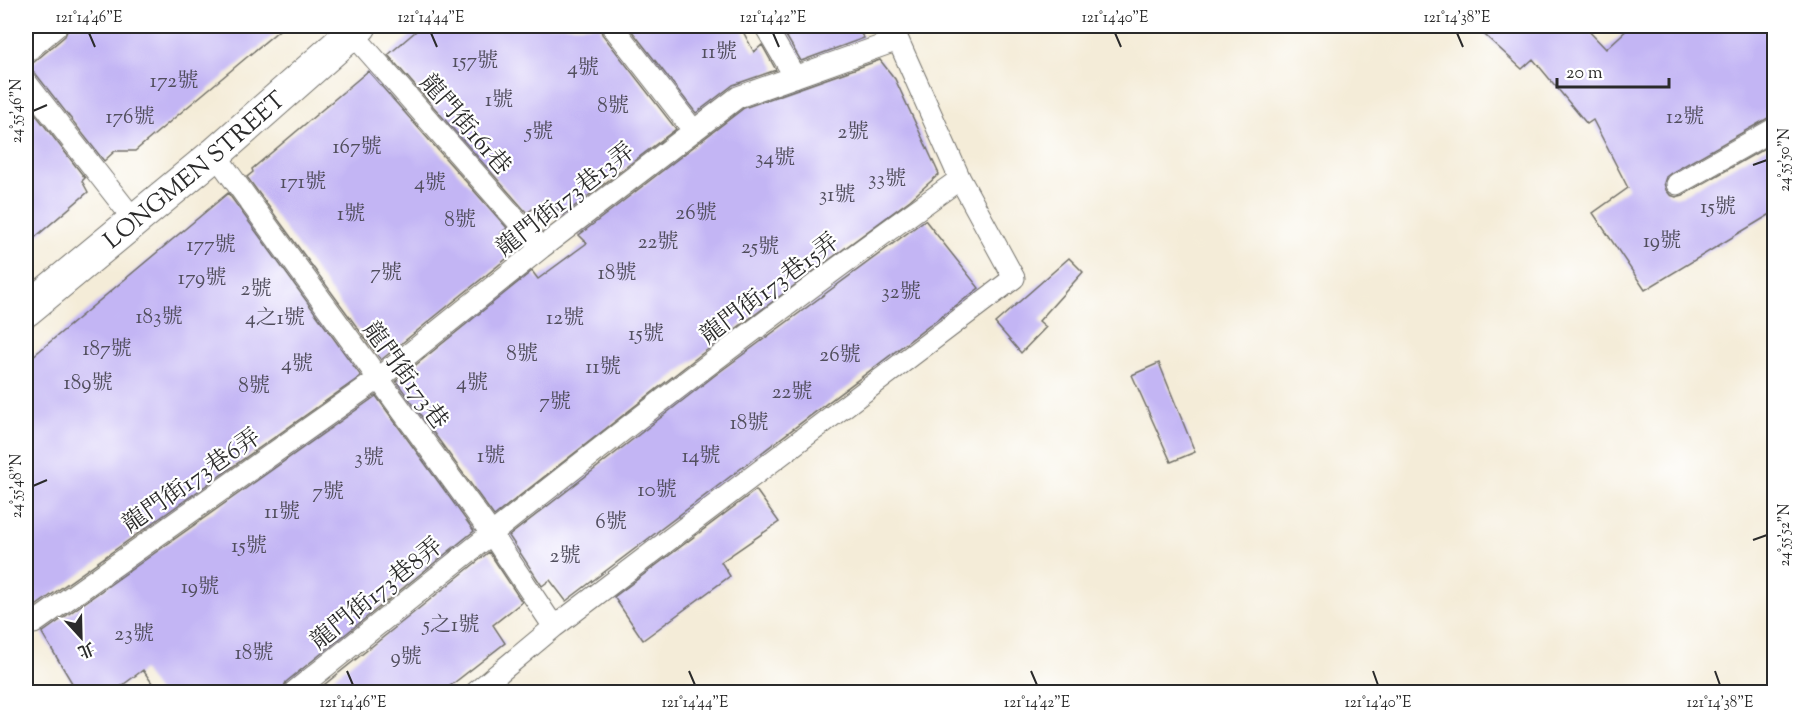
<svg xmlns="http://www.w3.org/2000/svg" width="1800" height="718" font-family="'Sorts Mill Goudy','Noto Serif TC',serif">
<rect width="100%" height="100%" fill="#fff"/>
<filter id="ink" filterUnits="userSpaceOnUse"><feTurbulence type="fractalNoise" baseFrequency=".0167" numOctaves="2"/><feDisplacementMap in="SourceGraphic" scale="12" xChannelSelector="R" yChannelSelector="G"/><feConvolveMatrix kernelMatrix="1 2 1 2 8 2 1 2 1" color-interpolation-filters="sRGB"/></filter>
<filter id="wash" filterUnits="userSpaceOnUse"><feTurbulence type="fractalNoise" baseFrequency=".008" numOctaves="4" result="noise"/><feDisplacementMap in="SourceGraphic" scale="24" xChannelSelector="R" yChannelSelector="G"/><feGaussianBlur stdDeviation="1.35" result="paint"/><feColorMatrix in="noise" values="0 0 0 0 0 0 0 0 0 0 0 0 0 0 0 0 0 1.4 0 .05"/><feComposite in="paint" operator="in"/></filter>
<g filter="url(#wash)">
<rect width="100%" height="100%" fill="#f4ecd8"/>
<g id="blocks">
<path fill="#c3b5f4" d="M69,26H284L135,151H115L104,161L36,74L26,69V64L34,62L65,36Z
M422,26H600L602,34L676,129L563,215L547,198L527,213L388,55Z
M628,26H740L754,52L762,45L776,70L733,85L696,113Z
M786,26H855L864,38L801,61L782,29Z
M1475,26H1584L1606,49L1631,26H1774V116L1768,118L1671,173L1666,177L1664,183L1666,190L1670,195L1676,197L1683,195L1774,143V212L1645,290L1593,213L1628,188L1593,120L1587,124L1533,59L1522,69Z
M880,60L895,79L939,174L910,200L699,356L494,516L396,381L532,271L538,279L587,243L579,235L744,108Z
M368,71L507,228L501,233L516,251L381,360L247,177L253,172L252,169Z
M26,102L85,178L82,181L88,192L26,245Z
M228,193L361,376L27,612L26,609V362Z
M925,220L979,288L566,601L550,580L542,586L509,536L714,376Z
M1069,258L1083,272L1039,321L1046,327L1021,353L995,323Z
M1159,363L1195,452L1171,462L1132,375Z
M376,396L474,531L286,682L281,693H159L143,670L112,693H78L42,633Z
M756,490L779,522L721,562L730,576L643,640L614,597Z
M489,552L522,602L493,625L505,643L441,693H314Z"/>
</g>
</g>
<g filter="url(#ink)">
<use href="#blocks" fill-opacity="0" stroke="#716f68" stroke-width="1.5"/>
<g fill="none" stroke-linecap="round" stroke-linejoin="round">
<defs>
<path id="lane" d="M612,26L694,131
M765,26L795,77
M352,33L541,248
M26,52L57,26
M26,82L135,221
M215,154L491,533L554,627
M1677,184L1774,129
M34,623L378,379L541,248L738,97L898,40L960,179C732,341 512,516 294,692
M476,692L554,627L1014,278L960,179"/>
<g id="street">
<path id="s1" d="M26,310L215,154L360,26"/>
</g>
</defs>
<use href="#lane" stroke="#716f68" stroke-width="23"/>
<use href="#street" stroke="#716f68" stroke-width="35"/>
<use href="#lane" stroke="#fff" stroke-width="21"/>
<use href="#street" stroke="#fff" stroke-width="33"/>
</g>
</g>
<path fill="none" stroke="#2b2b2b" stroke-width="2" d="M89,33L95,47M431,33L437,47M773,33L779,47M1115,33L1121,47M1457,33L1463,47M33,111L47,105M1753,165L1767,160M33,486L47,480M1753,540L1767,535M347,671L353,685M689,671L695,685M1031,671L1037,685M1373,671L1378,685M1715,671L1720,685"/>
<g text-anchor="middle" stroke-width="4.5" stroke-linejoin="round" paint-order="stroke">
<g font-size="21" fill="#514e5d">
<text x="719" y="58">11號</text>
<text x="475" y="67">157號</text>
<text x="583" y="74">4號</text>
<text x="174" y="87">172號</text>
<text x="499" y="106">1號</text>
<text x="613" y="112">8號</text>
<text x="130" y="123">176號</text>
<text x="1685" y="123">12號</text>
<text x="539" y="138">5號</text>
<text x="853" y="138">2號</text>
<text x="357" y="153">167號</text>
<text x="775" y="164">34號</text>
<text x="887" y="185">33號</text>
<text x="303" y="188">171號</text>
<text x="430" y="189">4號</text>
<text x="837" y="201">31號</text>
<text x="1718" y="213">15號</text>
<text x="696" y="219">26號</text>
<text x="351" y="220">1號</text>
<text x="460" y="226">8號</text>
<text x="1662" y="247">19號</text>
<text x="658" y="248">22號</text>
<text x="211" y="251">177號</text>
<text x="760" y="253">25號</text>
<text x="386" y="279">7號</text>
<text x="617" y="279">18號</text>
<text x="202" y="284">179號</text>
<text x="256" y="295">2號</text>
<text x="901" y="298">32號</text>
<text x="159" y="323">183號</text>
<text x="275" y="324">4之1號</text>
<text x="565" y="324">12號</text>
<text x="646" y="340">15號</text>
<text x="107" y="355">187號</text>
<text x="522" y="360">8號</text>
<text x="840" y="361">26號</text>
<text x="297" y="370">4號</text>
<text x="603" y="373">11號</text>
<text x="88" y="389">189號</text>
<text x="472" y="389">4號</text>
<text x="254" y="392">8號</text>
<text x="792" y="398">22號</text>
<text x="555" y="408">7號</text>
<text x="749" y="429">18號</text>
<text x="491" y="462">1號</text>
<text x="701" y="462">14號</text>
<text x="369" y="464">3號</text>
<text x="657" y="496">10號</text>
<text x="328" y="498">7號</text>
<text x="282" y="518">11號</text>
<text x="611" y="528">6號</text>
<text x="249" y="552">15號</text>
<text x="565" y="562">2號</text>
<text x="200" y="593">19號</text>
<text x="451" y="631">5之1號</text>
<text x="134" y="640">23號</text>
<text x="254" y="659">18號</text>
<text x="406" y="663">9號</text>
</g>
<g font-size="24" fill="#2b2b2b" stroke="#fff">
<text transform="translate(466 124) rotate(49)" y="8">龍門街161巷</text>
<text dy="8" stroke="none"><textPath href="#s1" startOffset="219">LONGMEN STREET</textPath></text>
<text transform="translate(565 199) rotate(-38)" y="8">龍門街173巷13弄</text>
<text transform="translate(769 288) rotate(-37)" y="8">龍門街173巷15弄</text>
<text transform="translate(406 375) rotate(54)" y="8">龍門街173巷</text>
<text transform="translate(191 480) rotate(-35)" y="8">龍門街173巷6弄</text>
<text transform="translate(376 593) rotate(-39)" y="8">龍門街173巷8弄</text>
</g>
</g>
<rect width="1800" height="718" fill="none" stroke="#fff" stroke-width="66"/>
<g transform="translate(81 637) rotate(158)" stroke="#ffffff" stroke-width="4.5" paint-order="stroke">
<path d="M0-4.5L10 22L0 15L-10 22Z" fill="#2b2b2b"/>
<text y="-9" font-size="16" font-weight="bold" text-anchor="middle" fill="#2b2b2b">北</text>
</g>
<path d="M1557 78v9h112v-9" fill="none" stroke="#2b2b2b" stroke-width="3"/>
<text x="1566" y="78" font-size="18" fill="#2b2b2b" stroke="#ffffff" stroke-width="4.5" paint-order="stroke">20 m</text>
<rect x="33" y="33" width="1734" height="652" fill="none" stroke="#2b2b2b" stroke-width="2"/>
<g font-size="15" text-anchor="middle" fill="#2b2b2b">
<text x="89" y="22">121°14'46"E</text>
<text x="431" y="22">121°14'44"E</text>
<text x="773" y="22">121°14'42"E</text>
<text x="1115" y="22">121°14'40"E</text>
<text x="1457" y="22">121°14'38"E</text>
<text transform="translate(16 111) rotate(-90)" y="5">24°55'46"N</text>
<text transform="translate(1784 160) rotate(-90)" y="5">24°55'50"N</text>
<text transform="translate(16 486) rotate(-90)" y="5">24°55'48"N</text>
<text transform="translate(1784 535) rotate(-90)" y="5">24°55'52"N</text>
<text x="353" y="707">121°14'46"E</text>
<text x="695" y="707">121°14'44"E</text>
<text x="1037" y="707">121°14'42"E</text>
<text x="1378" y="707">121°14'40"E</text>
<text x="1720" y="707">121°14'38"E</text>
</g>
</svg>
